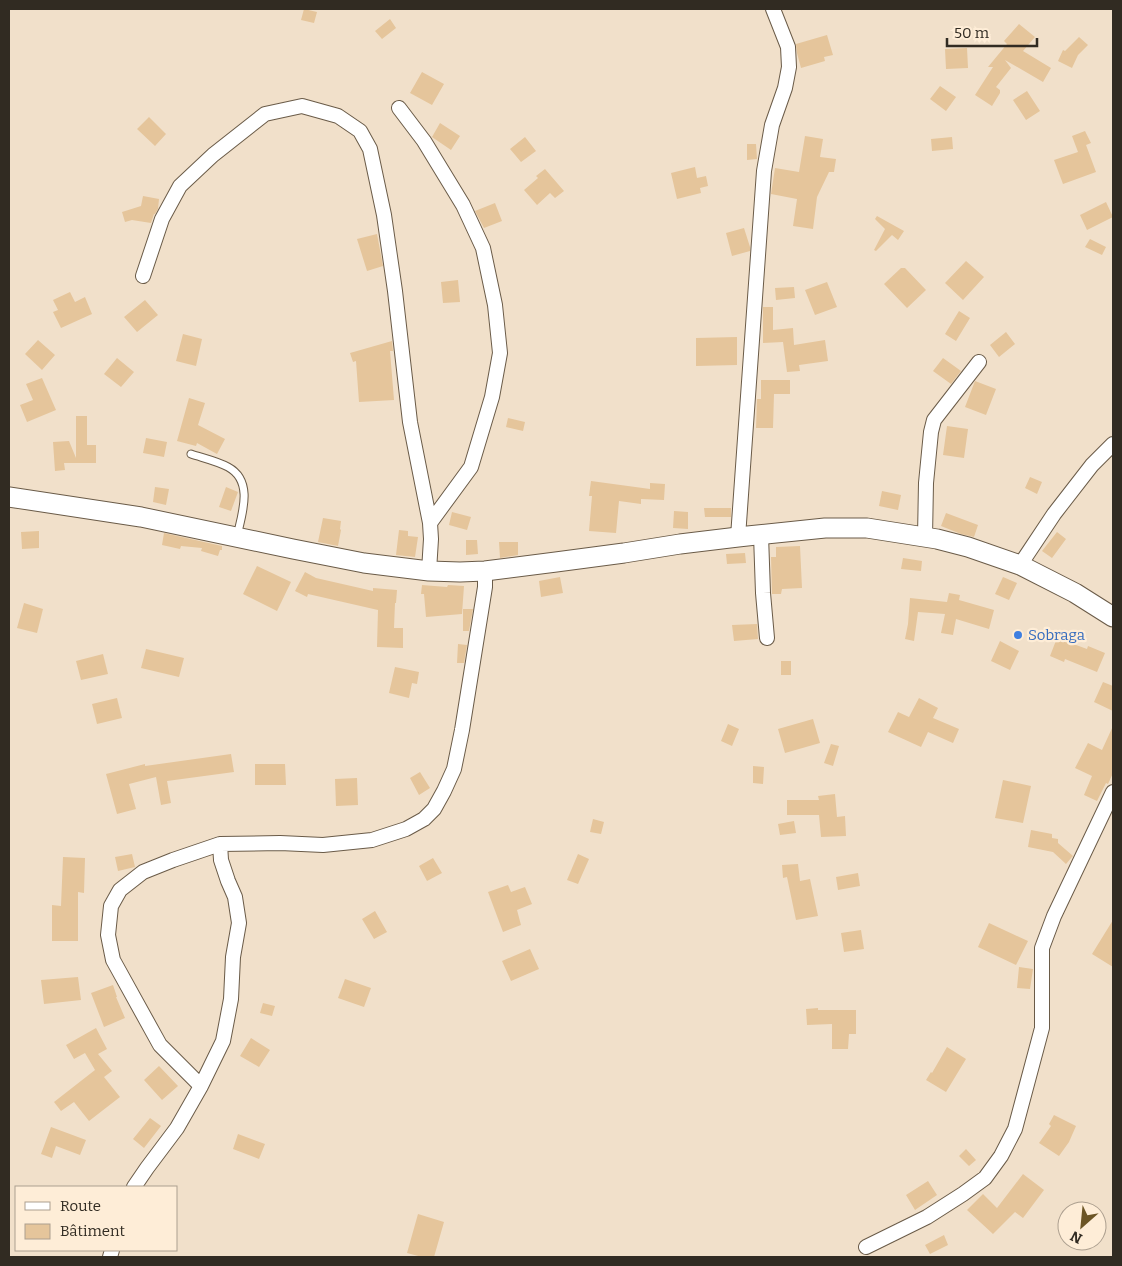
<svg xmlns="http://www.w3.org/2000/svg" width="1122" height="1266" font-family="Bitter,serif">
<rect width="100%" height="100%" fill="#f1e0ca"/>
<path fill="#e5c59b" d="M304,9L317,12L314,23L301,20Z
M390,19L396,28L382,39L375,31Z
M1019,24L1035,37L1023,51L1051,68L1043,82L1005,60L1011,68L996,87L1000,90V93L992,106L975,95L993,67H988L1007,44L1004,41Z
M827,35L833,55L824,57L825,61L801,68L797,53L796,44Z
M1079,37L1088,45L1078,55L1072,68L1058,61L1063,50L1065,51Z
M967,48L968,68L946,69L945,49Z
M422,72L444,84L432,105L410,93Z
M940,86L956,97L946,111L930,99Z
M1027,91L1040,111L1026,120L1013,100Z
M149,117L166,134L155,146L137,129Z
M440,123L460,136L451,150L432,137Z
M1085,131L1091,143L1086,145L1096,172L1063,184L1054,160L1078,152L1072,136Z
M805,136L823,139L820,157L836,159L834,172H829L817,197L813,229L793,226L797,199L771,194L775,168L799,172Z
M525,137L536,151L521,162L510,149Z
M952,137L953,149L932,151L931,139Z
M747,144H756L757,159L747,160Z
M695,167L697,178L706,176L708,186L700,188L701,193L677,199L671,173Z
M545,169L564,191L555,198L550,193L537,205L524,190L538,178L536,176Z
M143,196L159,199L158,209L155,214H154L151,223L132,220L125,222L122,212L141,206Z
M1106,202L1113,217L1087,230L1080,215Z
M495,203L502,221L484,228L475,211Z
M877,216L904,231L898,240L892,235L876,251L874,250L885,229L875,219Z
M744,228L750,247V251L732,256L726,233Z
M377,234L383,266L367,271L357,239Z
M1090,239L1106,247L1102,255L1085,247Z
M966,261L984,277L963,300L945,283Z
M901,268H905L926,290L907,308L884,284Z
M458,280L460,302L443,303L441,282Z
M827,282L837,307L815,315L805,290Z
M794,287L795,298L776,300L775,288Z
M70,292L75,302L85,297L92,314L61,328L53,312L58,310L53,300Z
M145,300L158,315L137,332L124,317Z
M763,307H773V330L793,328L794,345L825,340L828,361L799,365L800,371L787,372L783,342L763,343Z
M959,311L970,318L956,341L945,334Z
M1006,332L1015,344L999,357L990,345Z
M183,334L202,339L196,366L176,361Z
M737,337V365L696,366V338Z
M38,340L55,355L42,370L25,354Z
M392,341L393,351H390L394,400L359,402L356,361L353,362L350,353Z
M117,358L134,372L121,387L104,374Z
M943,358L961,371L951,384L933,371Z
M42,378L56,410L27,422L20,405L33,400L26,384Z
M761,380H790V394H774L773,428H756L757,399H761Z
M975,381L996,389L986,415L965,407Z
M189,398L205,403L198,425L225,439L217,454L197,443L196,446L177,441Z
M76,416H87V445H96V463H64L65,470L55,471L53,442L69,441L76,458Z
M508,418L525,422L523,431L506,427Z
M947,426L968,429L964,458L943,455Z
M146,438L167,442L164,457L143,453Z
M1030,477L1042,482L1037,494L1025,488Z
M591,481L650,489V483L665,484L664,500L641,499V504L619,501L616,533L589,531L592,496H589Z
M155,487L169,489L166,505L153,502Z
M226,487L238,492L231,511L219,507Z
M882,491L901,495L898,510L879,506Z
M704,508H731V517H705Z
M674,511L688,512V529L673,528Z
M452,512L471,517L467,530L449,525Z
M946,513L978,525L974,537L961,534L941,526Z
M323,518L341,521L340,529L341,530L338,546L318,542Z
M399,530L408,531V536L418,537L415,557L396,555Z
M39,531V548L22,549L21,532Z
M1057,532L1066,539L1052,558L1042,551Z
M164,533L222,546V550H220L218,556L201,551L202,548L181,546L180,549L162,545Z
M466,540H477L478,554L466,555Z
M499,542H518V555L500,558Z
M800,546L802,588L782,589L781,594H772L771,557H776V547Z
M745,553L746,563L727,564L726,554Z
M903,558L922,561L921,571L901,569Z
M257,566L291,582L277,611L243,594Z
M305,572L316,578L373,591V588L397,590L396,603H395L394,628H403V648L377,647L378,610L308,594L307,597L295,591Z
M560,577L563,593L541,597L539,581Z
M1003,577L1017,583L1009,600L995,594Z
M422,585L447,587L448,585L464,586L462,614L426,617L424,594H421Z
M949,593L960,595L959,600L994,610L989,629L956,619L953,635L941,633L945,614L918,612L914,641L905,639L908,624L910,598L947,602Z
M24,603L43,609L37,633L17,628Z
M463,609H473L469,631H463Z
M757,624L758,639L734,641L732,625Z
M1057,638L1087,649L1088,646L1105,653L1097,672L1065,659L1064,662L1050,656Z
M1000,641L1019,651L1010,670L991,661Z
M458,644L467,645L464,663H457Z
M146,649L184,658L179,677L141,668Z
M103,654L108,674L81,680L76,661Z
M781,661H791V675H781Z
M395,667L419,672L417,684L412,683L409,698L389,693Z
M1103,682L1113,686V711L1094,702Z
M117,698L122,718L97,724L92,704Z
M919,698L938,708L933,718L959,729L953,743L928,732L921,747L888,732L898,712L909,717Z
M813,719L820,743L785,753L778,729Z
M728,724L739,729L732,746L721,741Z
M1113,726V773L1108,784L1106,783L1097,801L1084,795L1092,776L1075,768L1088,743L1102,750Z
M831,744L839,746L833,766L824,763Z
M231,754L234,772L167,781L171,803L161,805L156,777L129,784L136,809L117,814L106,774L145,764V766Z
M255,764H285L286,785H255Z
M753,766L764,767L763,784L753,783Z
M420,772L430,788L419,795L410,778Z
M357,778L358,805L336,806L335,779Z
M1003,780L1031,786L1023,823L995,818Z
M835,794L837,817L845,816L846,836L821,837L819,815H787V800H819L818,796Z
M593,819L604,822L601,834L590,832Z
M794,821L796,833L780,835L778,824Z
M1031,830L1052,834V838L1058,839V843L1073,856L1072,857L1066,864L1053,852L1028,847Z
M132,854L135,867L118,871L115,857Z
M578,854L589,859L578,884L567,880Z
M63,857L85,858L84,893L78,892V941H52V905L61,906Z
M433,858L442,873L427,881L419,866Z
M798,864L800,881L810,879L818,916L796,920L787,877L783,878L782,865Z
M858,873L860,886L838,890L836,877Z
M508,885L511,892L525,887L532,904L517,910L521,925L503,932L488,892Z
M375,911L387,932L374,939L362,919Z
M1113,920V967L1092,954Z
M989,923L1028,941L1016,965L978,947Z
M861,930L864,949L844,952L841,933Z
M530,949L539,969L511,981L502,961Z
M1019,967L1033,969L1030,989L1017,988Z
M78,977L81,1000L44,1004L41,980Z
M345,979L371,988L364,1007L338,998Z
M113,985L117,997H116L125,1018L104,1027L91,993Z
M263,1003L275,1006L272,1016L260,1013Z
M818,1008V1010H856V1034H849L848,1049H832V1024L807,1025L806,1009Z
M96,1028L107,1049L98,1054L112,1071L104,1077L120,1097L89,1121L74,1102L61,1111L54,1102L95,1070L85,1053L74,1059L66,1045Z
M251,1038L270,1050L259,1067L240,1056Z
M947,1047L966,1059L946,1092L926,1080L931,1072L932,1073Z
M159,1066L178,1086L162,1100L144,1080Z
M1054,1115L1076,1126L1069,1142L1059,1156L1039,1143L1051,1126L1049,1124Z
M150,1118L161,1126L144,1148L133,1139Z
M51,1127L86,1140L80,1155L56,1146L52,1158L41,1154Z
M238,1134L265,1144L259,1159L233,1149Z
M966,1149L976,1160L969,1166L959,1156Z
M1023,1174L1044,1190L1023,1218L1015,1212L993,1234L967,1210L983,1194L997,1208Z
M928,1181L937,1195L915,1210L906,1195Z
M418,1214L444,1222L434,1257H422L407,1253Z
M944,1235L948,1245L930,1254L925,1245Z"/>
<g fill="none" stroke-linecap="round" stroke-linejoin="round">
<defs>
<path id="lane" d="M191,454C203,458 217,461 228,467C254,481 242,514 237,536"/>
<path id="street" d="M399,108L424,141L463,205L483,248L495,305L500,353L492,397L471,467L430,523
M143,276L162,219L180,186L213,155L265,114L302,106L338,116L360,131L370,149L384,215L395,291L410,422L430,523L431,539L429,571
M761,535L763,593L767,638
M738,537L764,171L772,125L785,88L789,67L788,47L773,9
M925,537L926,483L931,432L934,420L979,362
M1020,565L1054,514L1092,465L1113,444
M201,1086L223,1041L231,999L233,957L239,923L235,897L228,881L221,860L220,844
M134,1187L147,1168L177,1128L201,1086L160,1045L113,960L108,935L111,906L120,890L143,872L173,860L220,844L280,843L323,845L372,840L406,829L424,819L434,809L444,791L454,769L462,730L485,587V571
M866,1247L927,1217L963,1194L985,1178L1001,1156L1015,1129L1042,1028V948L1054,916L1113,792
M110,1257L112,1250"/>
<path id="secondary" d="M9,497L141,517L293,549L364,563L429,571L460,572L485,571L556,562L624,553L680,544L738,537L825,528H867L937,539L968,547L1020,565L1075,593L1113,617"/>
</defs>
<use href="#lane" stroke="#6a5b48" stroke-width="9"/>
<use href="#street" stroke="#6a5b48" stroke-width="16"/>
<use href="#secondary" stroke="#6a5b48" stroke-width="21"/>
<use href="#lane" stroke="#fff" stroke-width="7"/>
<use href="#street" stroke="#fff" stroke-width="14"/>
<use href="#secondary" stroke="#fff" stroke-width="19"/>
</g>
<circle fill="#3f7fe0" stroke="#feedd7" stroke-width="2" cx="1018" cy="635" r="5"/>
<g text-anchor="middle" stroke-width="4.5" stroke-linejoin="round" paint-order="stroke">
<g font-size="15" fill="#366cbe" stroke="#feedd7" text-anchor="start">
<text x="1028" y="640">Sobraga</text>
</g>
</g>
<rect width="1122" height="1266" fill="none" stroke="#312b22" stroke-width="20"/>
<rect x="15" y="1186" width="162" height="65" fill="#feedd7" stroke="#ac9f8f"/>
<rect x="25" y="1202" width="25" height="8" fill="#ffffff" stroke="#ac9f8f"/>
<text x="60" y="1211" font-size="15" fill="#312b22">Route</text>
<rect x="25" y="1224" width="25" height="15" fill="#e5c59b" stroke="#ac9f8f"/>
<text x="60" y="1236" font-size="15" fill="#312b22">Bâtiment</text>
<g transform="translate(1082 1226) rotate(207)"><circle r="24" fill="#feedd7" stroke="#ac9f8f"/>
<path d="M0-4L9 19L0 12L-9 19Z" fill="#6c5525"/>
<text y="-8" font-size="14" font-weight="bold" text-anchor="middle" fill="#312b22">N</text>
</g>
<path d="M947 38v8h90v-8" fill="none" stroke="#312b22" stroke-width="2.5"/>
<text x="954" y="38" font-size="15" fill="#312b22" stroke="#feedd7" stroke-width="4" paint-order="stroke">50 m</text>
</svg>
